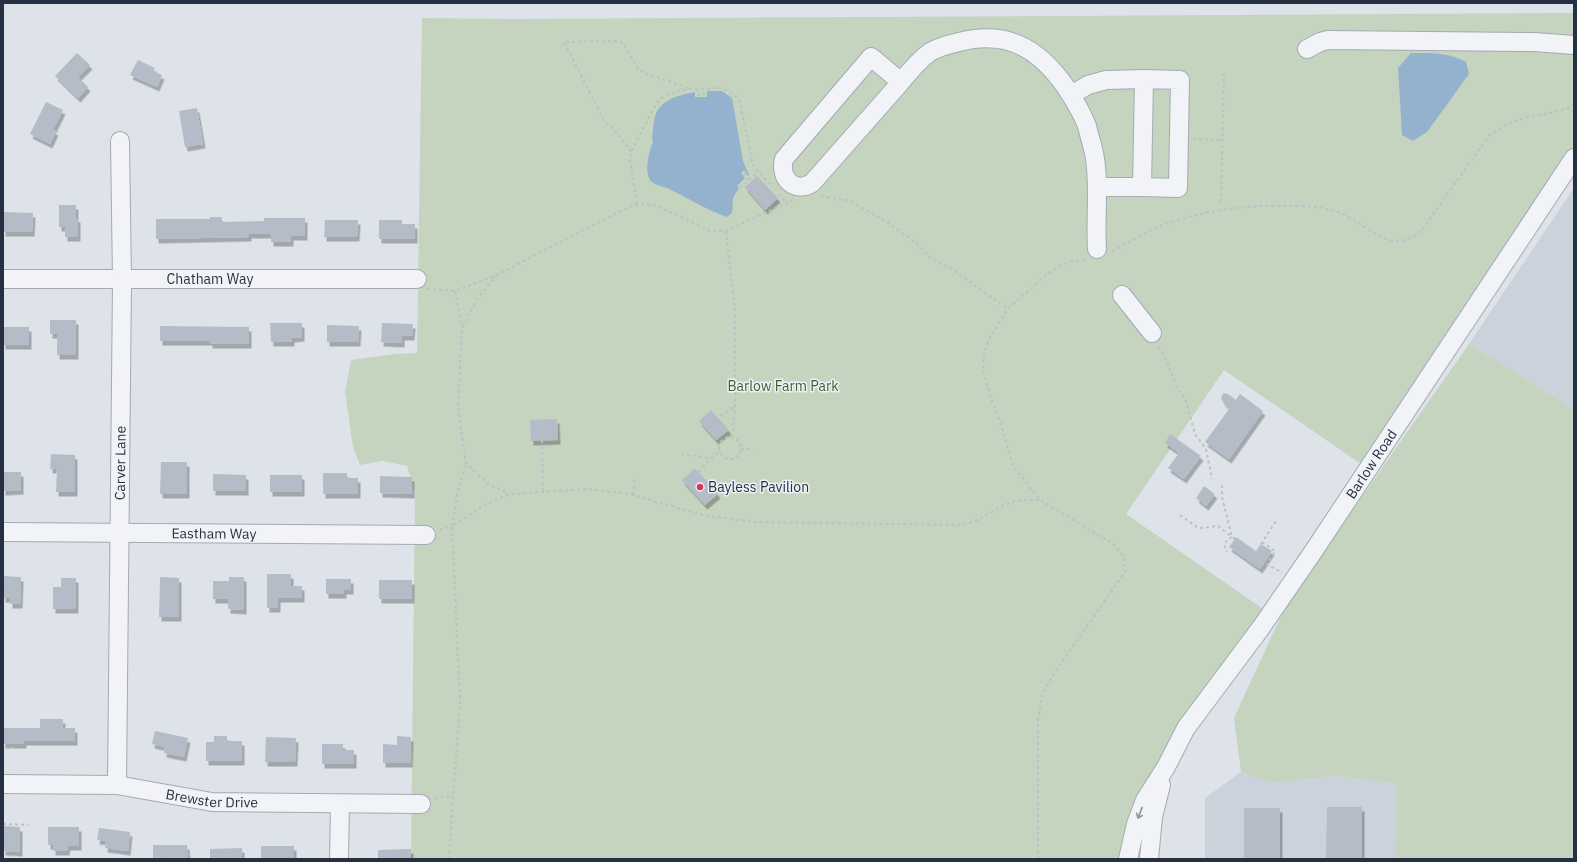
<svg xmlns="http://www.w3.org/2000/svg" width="1577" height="862" font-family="'IBM Plex Sans',sans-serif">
<defs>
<filter id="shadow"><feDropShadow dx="2.5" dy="4.5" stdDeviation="0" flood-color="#0004"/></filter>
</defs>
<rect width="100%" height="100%" fill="#dee3e9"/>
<path fill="#cbd2db" d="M1574,188V409L1469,344Z
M1241,772L1274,783L1337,776L1396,784L1395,859H1205V798Z"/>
<path fill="#c4d4be" d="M1574,13V150L1364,466L1224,370L1126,514L1266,611L1181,728L1125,859H411L415,492L407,466L383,461L360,465L353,447L345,392L351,360L395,354L417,353L422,18L512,19Z
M1469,344L1574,409V859H1395L1396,784L1337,776L1273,783L1241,772L1234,718L1286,605Z"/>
<path fill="#94b2cd" d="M1411,53C1432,53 1447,52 1466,62L1469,74L1427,132L1413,141L1402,135L1398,68Z
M707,91H722L732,98L743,161L749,175L748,176L744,170L741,173L745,178L737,186L739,188L733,198L732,213L727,217C707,210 688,198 669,189C663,186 653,185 650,180C644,170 649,152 653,142L652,139C653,132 653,122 656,114C662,99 680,95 695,92V97H707Z"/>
<path fill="#b4bcc7" filter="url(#shadow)" d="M77,53L90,65L78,77L88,87L78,98L55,76Z
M138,60L155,68L153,71L162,75L157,87L130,75Z
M46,102L63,110L53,130L56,131L50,144L30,134Z
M197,108L203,144L185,147L179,111Z
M757,176L778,198L765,210L745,187Z
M59,205H76V218H78V237H65V227H59Z
M3,212L33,213L32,232H3Z
M210,217H222V222L264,221V218H305V236H291V242H271V234H249V237L156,239V219H210Z
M325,220H358L357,237H324Z
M379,220H402V224H415V239H379Z
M50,320H76V355H57V334H50Z
M270,323H302V337L292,338V342H271Z
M382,323L413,324L412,336H402V343L381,342Z
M327,325L359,326L358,342H327Z
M160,326L249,327V344H210V341H160Z
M3,327H29V345H3Z
M1224,393L1228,394L1236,400L1240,394L1263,411L1229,459L1205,442L1229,409L1221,399L1222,395Z
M711,410L729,430L716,440L699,421Z
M557,419L558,440L531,441L530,420Z
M1170,434L1201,456L1184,479L1168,468L1179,453L1165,443Z
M51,454L75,455V492H56L57,469H50Z
M161,462H187V494H160Z
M695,468L718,494L705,505L682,480Z
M3,472H21V490L3,491Z
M323,473H347V478H358V494H323Z
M213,474L246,475V491H213Z
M270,475H302V492H270Z
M380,476L412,477V494L380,493Z
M1204,486L1215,494L1206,506L1196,498Z
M1236,537L1256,551L1261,544L1272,551L1260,569L1229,547Z
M267,574H291V586H302V598H278V608H267Z
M3,576L21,577L20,604H10V598H3Z
M160,577L179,578V617H159Z
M229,577H244V610L228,609V599H213V581H229Z
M61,578H76V609H53V587H61Z
M326,579H351V590H344V594H326Z
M379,580H412V599H379Z
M40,719H63V728H75V741H24V744H3V728H40Z
M155,731L188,738L184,757L164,753L165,747L152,744Z
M214,736H227V741H242V761H206V742H214Z
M397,736L411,737L410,763H383V744L397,745Z
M266,737L296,738L295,762H265Z
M322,744H343V750H354V764H322Z
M1327,807H1362V859H1326Z
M1244,808H1280V859H1244Z
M3,826L20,827V852L3,851Z
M48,827H79V846H68L67,851H53V845H48Z
M99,828L130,832L128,851L105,848L106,841L97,840Z
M153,845H187L188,857L153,859Z
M261,846H294V859H261Z
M242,848V859H210V849Z
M411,849V859H378V850Z"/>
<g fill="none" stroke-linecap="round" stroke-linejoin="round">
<defs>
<g id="minor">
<path d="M1307,49L1320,42L1328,40L1534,42L1574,45"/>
<path d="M1144,79L1180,80L1178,188L1142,187Z"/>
<path d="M901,82L871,57L784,159C779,178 794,194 812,183L901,82C909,72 919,60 930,52C939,47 950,44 959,42C1007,30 1038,48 1065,86C1073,98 1082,113 1087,126C1089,135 1092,144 1094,153C1100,183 1095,218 1097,249"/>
<path d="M1071,95L1088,85L1106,80L1144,79"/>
<path d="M1097,187H1142"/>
<path id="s1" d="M3,279H417"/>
<path d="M1122,295L1152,333"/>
<path id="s2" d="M3,532L426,535"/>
<path id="s3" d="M3,784L117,785L212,802L421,804"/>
<path id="s4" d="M117,785L122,281L120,141"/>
<path d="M339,859L340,804"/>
<path id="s5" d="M1128,859L1136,824L1145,800L1166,767L1186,728L1260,629L1313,552L1574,158"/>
<path d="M1149,859L1153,817L1161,785"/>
</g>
</defs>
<use href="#minor" stroke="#a3aab4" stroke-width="20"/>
<path stroke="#bcc1c8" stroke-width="2" stroke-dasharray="3 3" stroke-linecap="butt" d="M697,88L698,95L704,94L703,88
M1193,139L1223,140
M631,152L614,129L604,121L564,42L616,41L623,43L639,70L646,74L672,82L687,88
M744,173L749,180
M740,188L759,171
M779,194L786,203
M821,196L850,201L890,224L916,243L931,258L952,269L1008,309
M1221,202L1224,70
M637,204L630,161L631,152L656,104L661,98L669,94L688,89L723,88L739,99L753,165L773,188
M726,231L735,308V406L732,438
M1112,251C1130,243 1147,230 1166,224C1207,210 1244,205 1286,206C1298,206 1311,206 1323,208C1329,210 1335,211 1341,213C1355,219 1383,242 1397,241C1409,241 1416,235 1424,227L1488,137C1496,131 1503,126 1512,122C1532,114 1555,115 1574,105
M497,275L477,299L462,329L458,407L466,463L487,483L509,494
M427,289L455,291L497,275L622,210L637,204L653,205L678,215L710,231H726L793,200
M455,291L462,328
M1158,347L1167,361L1176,386L1185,398L1195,434L1206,449L1212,479
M720,416L735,406
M719 448a11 11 0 1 1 22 0a11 11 0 1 1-22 0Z
M542,440L543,492
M741,449H754
M681,454L711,458L720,452
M699,472L711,458
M1222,485V497L1232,537L1235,539
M633,495L635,477
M1180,515L1197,527L1202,528L1218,526L1232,537L1227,540L1224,545L1227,552
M440,530L452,526L458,490L466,463
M1262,542L1275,551L1267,564L1282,573
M1261,544L1276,521
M3,744V748H14
M435,799L439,797L453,796
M3,824L28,825
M451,859L449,855L460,703L452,526L486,504L509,494L587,489L629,494L703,515L754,522L962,525C980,521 987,514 1002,506C1014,500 1027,500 1040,500
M1038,859V720L1043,692L1059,666L1125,572L1124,557L1113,544L1040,500L1013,466L1002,427L991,399L983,370L984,353L990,337L1008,309L1046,275L1058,267L1070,262L1087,259"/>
<use href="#minor" stroke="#f1f3f7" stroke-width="18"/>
</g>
<defs><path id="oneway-shaft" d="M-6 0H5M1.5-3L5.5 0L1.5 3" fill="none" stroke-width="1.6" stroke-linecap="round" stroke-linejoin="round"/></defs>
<use stroke="#8b929c" href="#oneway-shaft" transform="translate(1140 813) rotate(111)"/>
<circle fill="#dc3454" stroke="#edf2f6" stroke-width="1.5" cx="700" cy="487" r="4"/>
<g text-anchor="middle" stroke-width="3" stroke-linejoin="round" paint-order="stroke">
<g font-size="14" fill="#253142" stroke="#edf2f6">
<text dy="5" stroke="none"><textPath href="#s1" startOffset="207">Chatham Way</textPath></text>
<text dy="5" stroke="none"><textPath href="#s4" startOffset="322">Carver Lane</textPath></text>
<text dy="5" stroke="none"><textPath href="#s5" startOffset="467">Barlow Road</textPath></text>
<text dy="5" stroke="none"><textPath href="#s2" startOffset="211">Eastham Way</textPath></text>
<text dy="5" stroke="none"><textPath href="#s3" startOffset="210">Brewster Drive</textPath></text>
</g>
<g font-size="14" fill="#3b5f31" stroke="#edf2f6">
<text x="783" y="391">Barlow Farm Park</text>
</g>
<g font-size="14" fill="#253142" stroke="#edf2f6" text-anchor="start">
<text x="708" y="492">Bayless Pavilion</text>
</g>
</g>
<rect width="1577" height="862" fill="none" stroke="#253142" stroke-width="8"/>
</svg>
